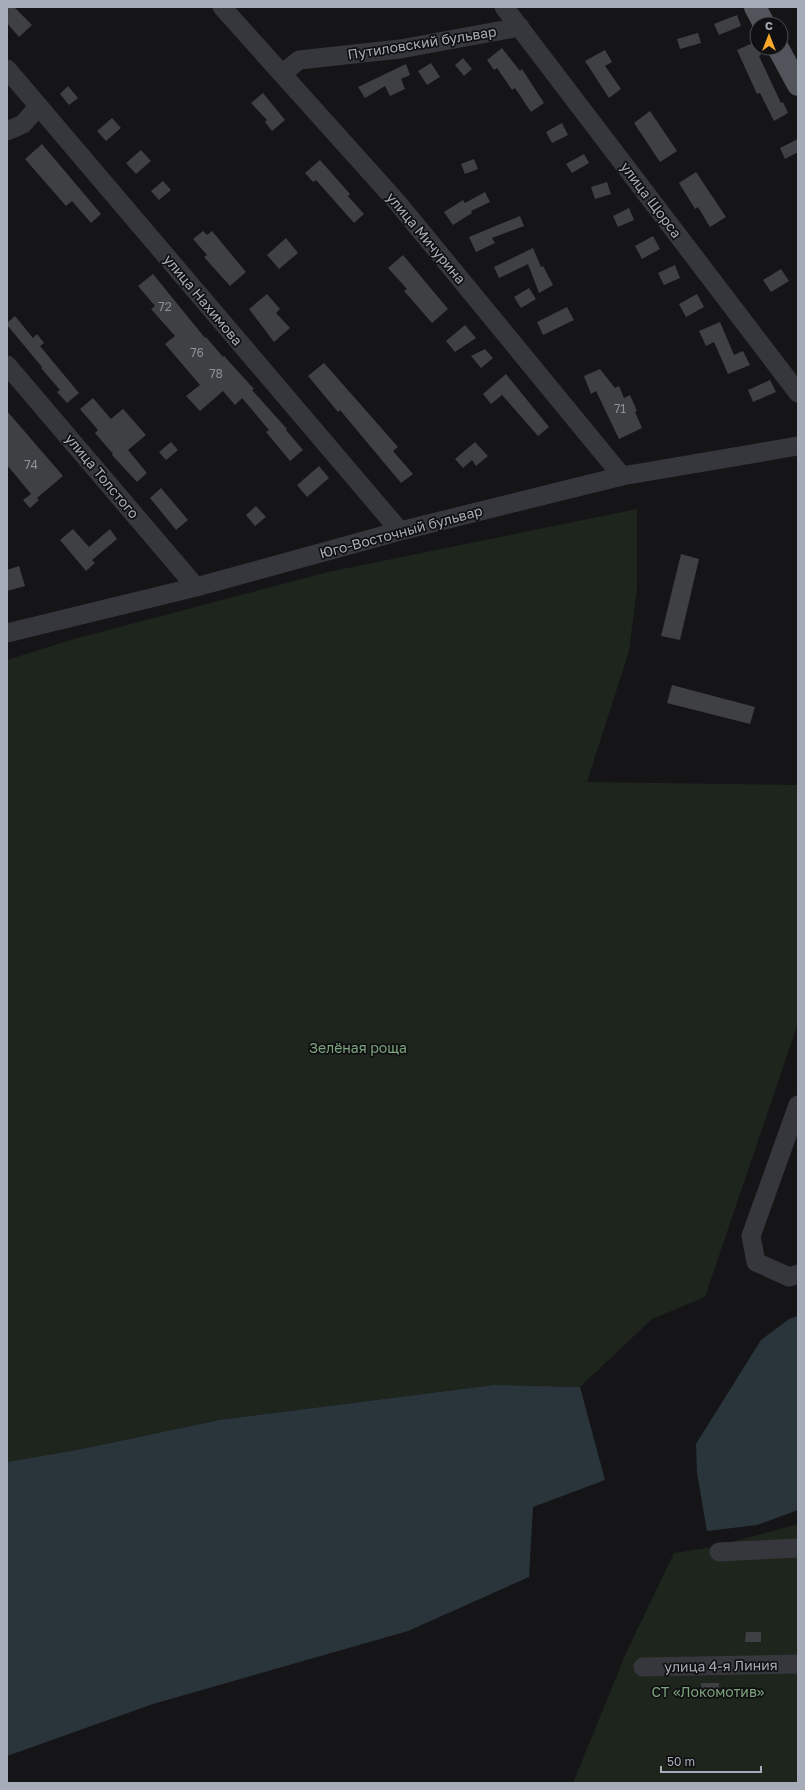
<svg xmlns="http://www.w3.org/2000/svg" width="805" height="1790" font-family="'Golos Text',sans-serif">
<rect width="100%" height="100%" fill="#151517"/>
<path fill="#1d251d" d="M637,509V588L629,651L587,782L798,785V1023L705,1297L652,1319L580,1387L494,1385L219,1420L82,1449L7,1462V660L74,639L328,572Z
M798,1524V1783H573L626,1653L674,1553L713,1547Z"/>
<path fill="#2a353b" d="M798,1316V1510L757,1525L707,1531L697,1473L696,1444L761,1340L789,1319Z
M494,1385L580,1387L605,1480L533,1507L529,1577L408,1631L153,1704L7,1756V1462L82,1449L219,1420Z"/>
<path fill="#3f4044" d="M7,7H14L32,25L19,37L7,23Z
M737,15L741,26L719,35L714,24Z
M698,33L701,43L680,49L677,39Z
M755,42L761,55L759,56L781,103L783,102L788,113L774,121L760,93L757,94L737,50Z
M502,48L520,71L522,69L544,103L531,112L515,88L512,90L497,68L494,70L487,60Z
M605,50L612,62L605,66L621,89L609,98L585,61Z
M463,58L472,69L464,76L455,65Z
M431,63L440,77L427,85L418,71Z
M406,64L410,75L401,79L405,89L390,96L385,86L365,98L358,87Z
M68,86L78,98L69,105L60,94Z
M263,93L285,120L272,131L265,122L267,120L251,103Z
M650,111L677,151L660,162L634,123Z
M112,118L121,128L106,141L97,131Z
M562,123L568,135L552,143L546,132Z
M798,139V152L785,159L780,148Z
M42,144L101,214L91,223L72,201L66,206L25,159Z
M141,150L151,161L136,174L126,163Z
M584,154L589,163L572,173L566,164Z
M474,159L478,169L465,174L461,164Z
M320,160L350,194L348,196L364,214L354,223L316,180L313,182L305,173Z
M696,172L726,217L710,227L698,207L695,209L679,183Z
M163,181L171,190L159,200L151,191Z
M607,182L611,194L595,199L591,187Z
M485,192L490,202L471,211L472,213L453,225L444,212L463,200L465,203Z
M629,208L634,220L618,227L613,216Z
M520,216L524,226L492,238L495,243L476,252L469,237Z
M203,231L207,235L212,231L246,272L230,286L204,257L207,255L193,239Z
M653,236L660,249L642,259L635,246Z
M286,238L298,253L279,269L267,255Z
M533,248L541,267L543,266L553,285L539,293L528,264L499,278L494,267Z
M403,255L448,309L432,323L404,291L407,289L388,268Z
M675,265L680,278L664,285L658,273Z
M781,269L789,281L771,292L763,280Z
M153,274L205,338L206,337L223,357L224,356L254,389L252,390L287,429L286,430L303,450L290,461L266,432L269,430L242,398L235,405L223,391L200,411L186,396L200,385L165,344L175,336L151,309L155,306L138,286Z
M529,288L536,299L521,308L514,297Z
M267,294L280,309L276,313L290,328L274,342L249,309Z
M697,294L704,307L686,317L679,304Z
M567,307L574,320L543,335L537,322Z
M15,316L33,338L37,334L44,343L40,346L79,393L67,403L57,392L60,390L41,368L42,367L7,325V323Z
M720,322L734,355L743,351L750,365L728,374L714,342L706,346L699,331Z
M465,325L476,338L455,352L446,341Z
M485,349L493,358L481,368L471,356Z
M324,363L398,447L393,451L413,474L401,483L340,410L338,412L308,376Z
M600,369L615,388L619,386L624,398L630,395L637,411L635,412L642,428L619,439L596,391L591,394L584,376Z
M506,374L549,427L538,436L502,395L491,404L483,394Z
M770,380L776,392L753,402L748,390Z
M93,398L111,419L123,409L146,435L128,450L147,473L137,482L112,455L113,454L95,433L98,430L80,409Z
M7,411L63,476L37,498L39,500L30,508L23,500L31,494L7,465Z
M171,442L178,450L166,460L159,452Z
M475,442L488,456L476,466L472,460L463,468L455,459Z
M319,466L329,478L307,497L297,485Z
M161,488L188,520L176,530L150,498Z
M256,506L266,517L255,526L246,515Z
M73,529L89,547L110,529L117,539L92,560L95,563L86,571L60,540Z
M681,554L699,559L680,640L661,636Z
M19,566L25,586L7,591V570Z
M672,685L755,707L750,724L667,703Z
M746,1632H761V1642H745Z
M701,1683H719V1694H701Z"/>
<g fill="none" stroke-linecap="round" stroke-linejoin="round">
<path stroke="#36373c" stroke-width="19" d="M222,7L397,202L622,476
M504,7L798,393
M7,69L400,531
M282,74L299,60L400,49L520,27
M7,131L23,124L38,107
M7,365L196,587
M7,633L196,587L400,531L622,476L798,446
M798,1105L751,1236L756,1262L789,1277L798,1274
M719,1552L798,1548
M643,1667L798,1664"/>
<path stroke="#52545b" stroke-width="22" d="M755,7L764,24
M778,48L798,85"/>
</g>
<g text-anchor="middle" stroke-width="3.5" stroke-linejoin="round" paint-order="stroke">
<g font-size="12" fill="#8c919b">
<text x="165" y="311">72</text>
<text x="197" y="357">76</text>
<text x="216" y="378">78</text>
<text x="620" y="413">71</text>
<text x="31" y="469">74</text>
</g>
<g font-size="14" fill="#a6acb8" stroke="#101012">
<text transform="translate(422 43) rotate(-9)" y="5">Путиловский бульвар</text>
<text transform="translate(651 200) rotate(53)" y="5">улица Щорса</text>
<text transform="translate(426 238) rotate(50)" y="5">улица Мичурина</text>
<text transform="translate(203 300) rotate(50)" y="5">улица Нахимова</text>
<text transform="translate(102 476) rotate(50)" y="5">улица Толстого</text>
<text transform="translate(401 532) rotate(-15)" y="5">Юго-Восточный бульвар</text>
<text transform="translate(721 1666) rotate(-1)" y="5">улица 4-я Линия</text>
</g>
<g font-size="14" fill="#7ca47d" stroke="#101012">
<text x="358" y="1053">Зелёная роща</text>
<text x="708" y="1697">СТ «Локомотив»</text>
</g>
</g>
<rect width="805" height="1790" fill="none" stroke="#a6acb8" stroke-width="16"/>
<g transform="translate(769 36)"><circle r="19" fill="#101012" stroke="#4c4e54"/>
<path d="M0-3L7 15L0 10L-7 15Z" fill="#f9a92a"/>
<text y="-6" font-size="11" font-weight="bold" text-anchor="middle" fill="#a6acb8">С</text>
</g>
<path d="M661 1766v6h100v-6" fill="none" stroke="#a6acb8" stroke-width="2"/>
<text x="667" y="1766" font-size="12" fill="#a6acb8" stroke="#101012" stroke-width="3" paint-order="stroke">50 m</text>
</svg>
